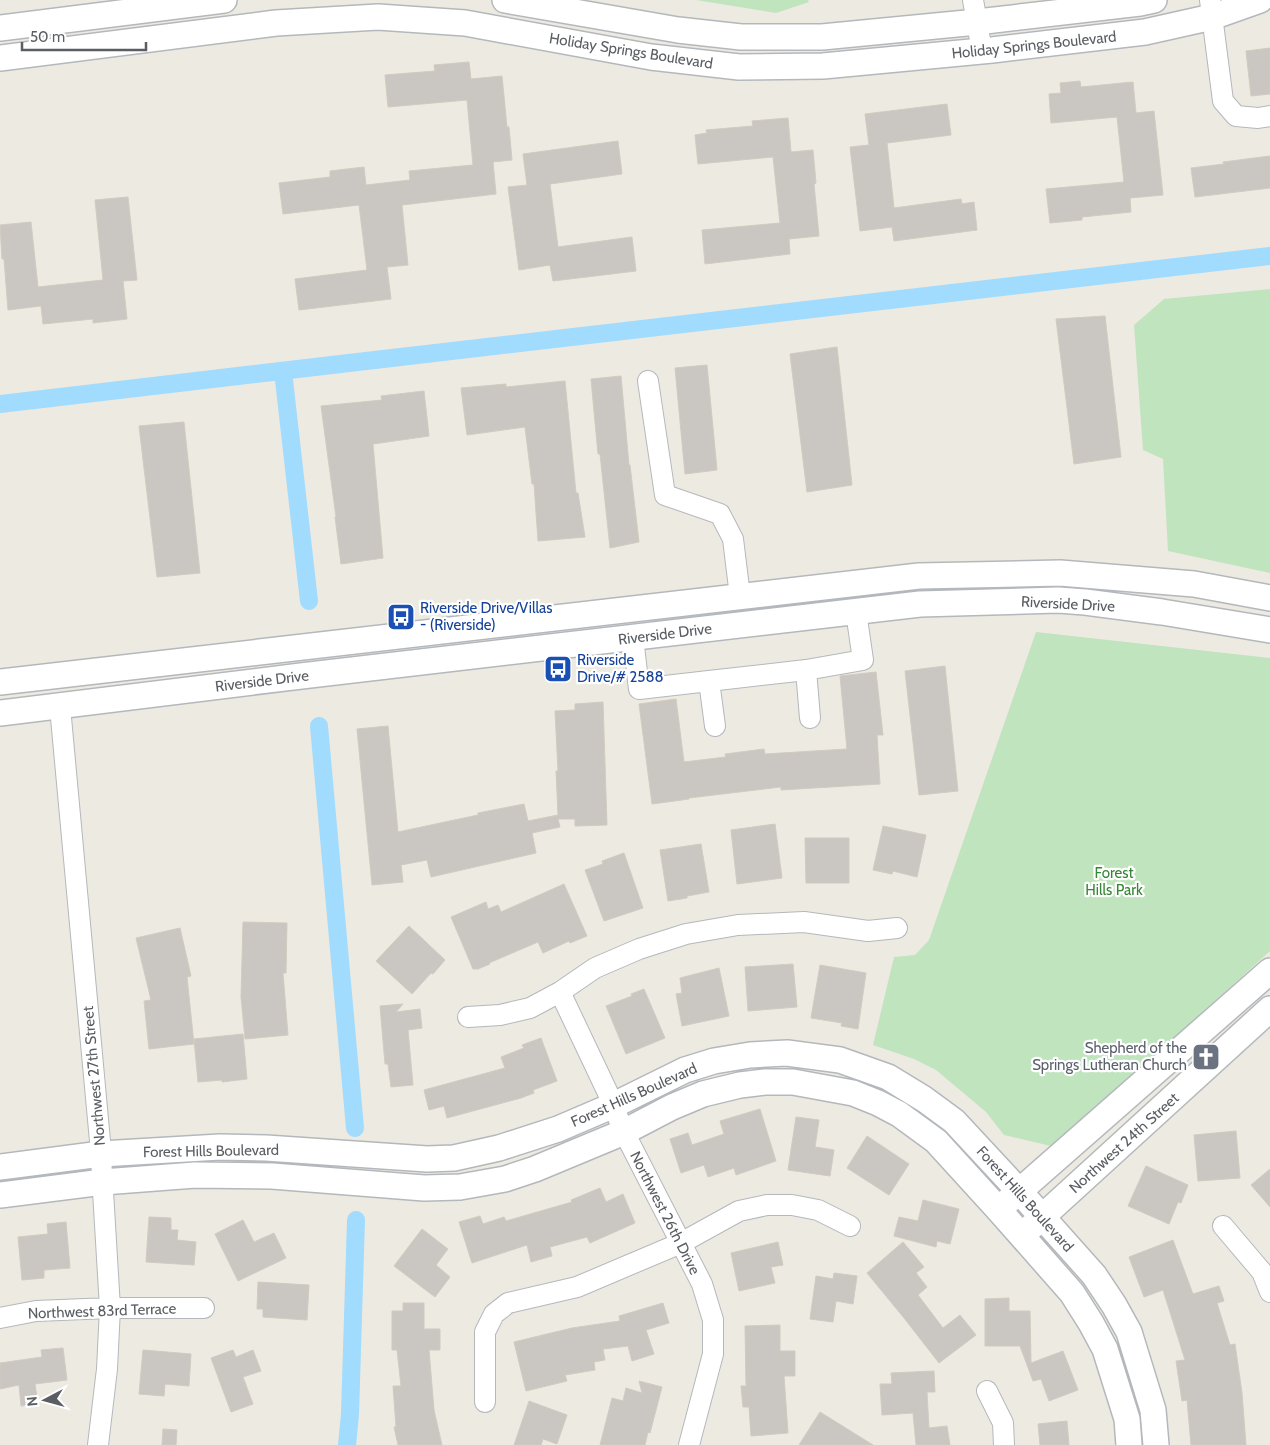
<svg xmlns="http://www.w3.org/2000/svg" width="1270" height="1445" font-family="Cabin,sans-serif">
<rect width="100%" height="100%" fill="#edeae1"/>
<path fill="#c0e4be" d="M696,0H808L809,2L776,13Z
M1270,289V573L1168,551L1163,459L1143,450L1134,325L1164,299Z
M1036,632L1270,658V951L1055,1147L1004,1135L986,1112L936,1070L914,1059L873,1045L894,957L915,955L929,940Z"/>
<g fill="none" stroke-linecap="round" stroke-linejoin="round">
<path stroke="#a1dbfe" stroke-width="18" d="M283,371L309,601
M0,404L366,361L1270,256
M319,726L355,1128
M347,1445L350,1414L356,1220"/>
</g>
<path fill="#cac6c1" stroke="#d1cbc0" d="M1270,48V94L1251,96L1246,51Z
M469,62L471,79L502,76L507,127H509L512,160L493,162L496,194L402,205L408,265L387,267L391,299L299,310L295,279L367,270L359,205L283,214L279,183L330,177V171L364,167L366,185L410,180L409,171L473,165L467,100L388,107L385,75L435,71L434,65Z
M1080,81L1081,87L1133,82L1136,113L1154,111L1163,195L1130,198L1131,212L1082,217V220L1050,223L1046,189L1124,182L1117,117L1051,123L1049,94L1061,93L1060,83Z
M947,104L951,135L887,143L894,208L961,199L962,204L974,202L977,230L894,241L892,227L860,231L850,147L869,145L865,114Z
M788,118L791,152L813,150L816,183L814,184L819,236L789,239L790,254L705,264L702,230L780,223L773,157L698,164L695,135L707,133L706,130L753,126L752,121Z
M618,141L622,174L550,184L558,247L632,237L636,271L553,281L550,265L519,270L508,187L527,185L523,154Z
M1270,156V188L1195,197L1191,168L1224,164L1223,162Z
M128,197L137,280L123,281L127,319L93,323V319L43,324L41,306L8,310L4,259H2L0,225L31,222L38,287L103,280L95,200Z
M1105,316L1121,457L1074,464L1056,319Z
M837,347L852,485L807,492L790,354Z
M707,365L717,470L685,474L675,368Z
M621,376L629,465H630L639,542L610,548L600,454H598L591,379Z
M565,381L576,493H578L585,537L538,541L534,484H532L525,427L467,435L461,388L506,384V387Z
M424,391L429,436L373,444L383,558L341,564L335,517H336L321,406L382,400L381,396Z
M184,422L200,573L157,577L139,426Z
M945,666L958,791L919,795L905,671Z
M876,672L883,735H877L880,784L781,790V787L689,798V799L652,804L639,704L676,699L684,762L726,757L725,754L764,749L765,754L847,749L840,676Z
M603,702L607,825L575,826V819H558L560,827L532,833L536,853L431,877L427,860L401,865L403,882L372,885L357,729L388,726L398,832L478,815V813L524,804L528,821L558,815L556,771H558L555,711L575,710V704Z
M775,824L782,878L737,884L731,830Z
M883,826L926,835L917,877L893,871L892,874L873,870Z
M805,838H849V883H806Z
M701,844L709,892L687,896V898L668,901L660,850Z
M624,853L643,908L604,921L585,870L603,864L602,861Z
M564,884L587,936L570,943L569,941L543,953L538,942L489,963L490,964L478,969H473L451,917L486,902L488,909L498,905L501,912Z
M243,922L287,923L286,973H283L288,1035L245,1039L241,997Z
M409,926L445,960L433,974L431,973L412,994L376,961Z
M180,928L191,976L187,977L194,1044L149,1049L144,1001L151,1000L136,938Z
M793,964L797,1007L748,1011L745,967Z
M820,965L866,973L858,1029L841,1026L842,1023L811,1018Z
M719,968L729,1016L682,1026L676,994L682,993L680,978Z
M644,989L665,1038L626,1054L606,1006L632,996L631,994Z
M403,1004L396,1012L420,1009L422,1028L408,1030L413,1085L391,1087L388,1064H385L380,1006Z
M243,1034L247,1079L222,1082V1080L198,1082L194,1039Z
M541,1038L557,1081L533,1090L534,1093L521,1098L447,1118L444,1106L429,1110L424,1090L505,1068L501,1057L524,1048L522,1045Z
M760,1109L776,1161L736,1175L734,1168L708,1177L704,1165L681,1173L670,1139L688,1133L692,1145L724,1134L720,1121Z
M796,1117L819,1120L815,1147L834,1150L830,1176L788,1170Z
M1236,1131L1240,1178L1198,1181L1194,1135Z
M867,1136L909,1164L889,1195L847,1168Z
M1146,1166L1188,1185L1181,1203L1178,1202L1169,1224L1128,1206Z
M1270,1169V1207L1251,1185Z
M600,1188L606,1202L623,1194L635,1223L590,1243L587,1237L550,1247L552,1256L531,1262L527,1245L472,1263L459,1222L480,1216L483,1224L504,1217L506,1221L572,1202L571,1200Z
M923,1200L959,1209L950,1244L937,1241L936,1247L894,1236L899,1217L918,1221Z
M149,1217L171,1218V1230H178L177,1240L196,1242L194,1265L146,1262Z
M243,1220L254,1242L274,1233L286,1258L238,1281L215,1234Z
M66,1222L70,1268L44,1270V1278L22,1280L18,1237L48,1234L47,1224Z
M422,1229L448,1249L436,1265L450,1277L435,1297L394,1266Z
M1173,1240L1193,1294L1219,1286L1224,1301L1217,1303L1230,1345L1235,1344L1242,1393L1246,1445H1191L1187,1400L1182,1401L1176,1361L1185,1360L1163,1290L1144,1297L1129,1257Z
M778,1242L783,1265L771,1267L775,1283L739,1291L731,1253Z
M903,1242L924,1267L916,1273L927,1287L918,1295L943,1328L960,1315L976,1335L939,1363L904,1318L867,1273Z
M834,1273L857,1276L853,1304L836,1301L833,1322L810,1319L816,1276L833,1279Z
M258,1282L309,1285L307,1320L263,1317V1309H257Z
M1009,1298V1311H1030L1031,1363L1063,1351L1078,1390L1049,1401L1041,1379L1033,1381L1020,1346H985V1299Z
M403,1303H424V1329H440V1350H429L434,1410L442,1445H398L394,1427H396L393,1386H401L397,1350H392V1311H403Z
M663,1303L669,1323L646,1330L654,1354L632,1361L628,1346L603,1349L605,1360L594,1362L595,1370L565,1375L567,1381L526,1391L514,1342L572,1328L620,1321L619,1316Z
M780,1325V1351H795V1376H784L788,1433L751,1436L749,1407H743L741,1386H746L745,1326Z
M63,1348L67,1380L35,1384L38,1404L21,1406L19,1385L0,1389V1363L42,1357L41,1350Z
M143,1350L191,1354L189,1386L165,1384L164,1396L139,1394Z
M233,1350L236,1357L253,1350L261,1371L243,1377L253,1404L231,1412L211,1358Z
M934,1371L935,1392H927L929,1428L947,1426L950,1445H916L913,1413L882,1415L880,1384H892L891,1373Z
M639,1381L662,1387L650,1433L648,1432L645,1445H600L612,1398L623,1401L626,1388L642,1393Z
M529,1401L567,1415L557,1444L543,1439L541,1445H514Z
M820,1412L873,1445H799Z
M1067,1421L1069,1445H1040L1038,1424Z
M163,1429L177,1430L176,1445H162Z"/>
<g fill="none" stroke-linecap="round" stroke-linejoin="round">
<defs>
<path id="minor" d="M973,0L982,51
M1210,0L1223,101L1236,116L1258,118L1270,116
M648,381L665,495L720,514L733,539L740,596
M633,638L639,689L709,681L715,726
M806,670L863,660L856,612
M709,681L806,670L810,718
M60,707L100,1141L110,1308L107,1369L98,1445
M560,992L607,1091L624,1132L702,1284L713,1320V1354L689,1445
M468,1017L500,1015L530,1008L560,992L595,968L639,949L686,934L738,925L804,922L868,931L897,928
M1223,1226L1262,1272L1270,1292
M0,1318L36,1311L110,1308H204
M987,1391L1003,1423L1004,1445
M485,1402V1332L494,1314L508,1303L577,1287L681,1243L739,1211L767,1205H792L818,1210L850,1226"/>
<path id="tertiary" d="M505,0L678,30L741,37H822L977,22L1140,3L1154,0
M0,28L224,0
M0,58L276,23L378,17L465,23L651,57L739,67L823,66L992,50L1145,32L1212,17L1260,0
M0,682L919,576L1060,573L1194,584L1270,598
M0,713L301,676L920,604L1058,600L1085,602L1162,612L1270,630
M0,1167L101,1154L220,1147L266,1148L427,1159L454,1158L499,1148L558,1129L614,1105L685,1070L714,1061L750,1055L787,1053L840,1060L888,1077L924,1099L954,1121L1019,1191L1094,1275L1114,1305L1129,1332L1153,1410L1156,1445
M0,1195L103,1182L195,1175L272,1176L424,1188L460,1187L505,1179L535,1169L624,1132L672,1107L703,1094L740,1085L765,1082H793L853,1093L878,1103L899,1114L936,1141L998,1209L1072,1293L1091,1323L1105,1349L1127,1419L1129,1445
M1007,1202L1270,971
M1030,1228L1270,1009"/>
</defs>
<use href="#minor" stroke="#b4b8bc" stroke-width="22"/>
<use href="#tertiary" stroke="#b4b8bc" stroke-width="28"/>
<use href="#minor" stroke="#fff" stroke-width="20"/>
<use href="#tertiary" stroke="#fff" stroke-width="25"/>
</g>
<defs>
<symbol id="bus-square" viewBox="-11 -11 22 22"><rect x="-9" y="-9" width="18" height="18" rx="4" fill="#1a4fb4" stroke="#fff"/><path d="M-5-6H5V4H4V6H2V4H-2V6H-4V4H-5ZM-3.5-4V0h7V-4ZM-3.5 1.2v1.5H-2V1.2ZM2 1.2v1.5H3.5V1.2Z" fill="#fff"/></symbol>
<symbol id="church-square" viewBox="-11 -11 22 22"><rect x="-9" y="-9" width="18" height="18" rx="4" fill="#6b7280" stroke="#fff"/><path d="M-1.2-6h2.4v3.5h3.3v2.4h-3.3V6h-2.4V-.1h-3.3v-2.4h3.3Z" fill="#fff"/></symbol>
</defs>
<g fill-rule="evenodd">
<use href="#bus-square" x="385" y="601" width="32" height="32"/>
<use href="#bus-square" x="542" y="653" width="32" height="32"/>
<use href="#church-square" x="1190" y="1041" width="32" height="32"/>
</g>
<g text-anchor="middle" stroke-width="4.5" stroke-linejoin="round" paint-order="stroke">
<g font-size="15" fill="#5a5e62" stroke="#fff">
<text transform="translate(1034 45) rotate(-6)" y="5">Holiday Springs Boulevard</text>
<text transform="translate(631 51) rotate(9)" y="5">Holiday Springs Boulevard</text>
<text transform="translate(1068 604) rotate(3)" y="5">Riverside Drive</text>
<text transform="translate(665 634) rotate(-7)" y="5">Riverside Drive</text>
<text transform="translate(262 681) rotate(-7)" y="5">Riverside Drive</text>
<text transform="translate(94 1076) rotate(-95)" y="5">Northwest 27th Street</text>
<text transform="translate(634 1095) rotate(-24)" y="5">Forest Hills Boulevard</text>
<text transform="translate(1124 1143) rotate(-42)" y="5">Northwest 24th Street</text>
<text transform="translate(211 1151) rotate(-1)" y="5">Forest Hills Boulevard</text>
<text transform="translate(1025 1199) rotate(48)" y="5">Forest Hills Boulevard</text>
<text transform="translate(665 1213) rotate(63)" y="5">Northwest 26th Drive</text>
<text transform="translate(102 1311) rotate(-2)" y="5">Northwest 83rd Terrace</text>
</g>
<g font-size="15" fill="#164399" stroke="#fff" text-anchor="start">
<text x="420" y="613">Riverside Drive/Villas<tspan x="420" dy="17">- (Riverside)</tspan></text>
<text x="577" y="665">Riverside<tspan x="577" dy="17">Drive/# 2588</tspan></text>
</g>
<g font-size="15" fill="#378536" stroke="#fff">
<text x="1114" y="878">Forest<tspan x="1114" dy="17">Hills Park</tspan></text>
</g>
<g font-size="15" fill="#5b616d" stroke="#fff" text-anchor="end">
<text x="1187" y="1053">Shepherd of the<tspan x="1187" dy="17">Springs Lutheran Church</tspan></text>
</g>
</g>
<g transform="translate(45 1400) rotate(264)" stroke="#ffffff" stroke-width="4" paint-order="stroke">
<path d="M0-4L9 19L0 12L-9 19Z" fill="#5a5e62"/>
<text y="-8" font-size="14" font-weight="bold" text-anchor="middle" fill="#5a5e62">N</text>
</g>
<path d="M22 42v8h124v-8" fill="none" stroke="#5a5e62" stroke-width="2.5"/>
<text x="30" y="42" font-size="15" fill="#5a5e62" stroke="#ffffff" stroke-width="4" paint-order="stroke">50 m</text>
</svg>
